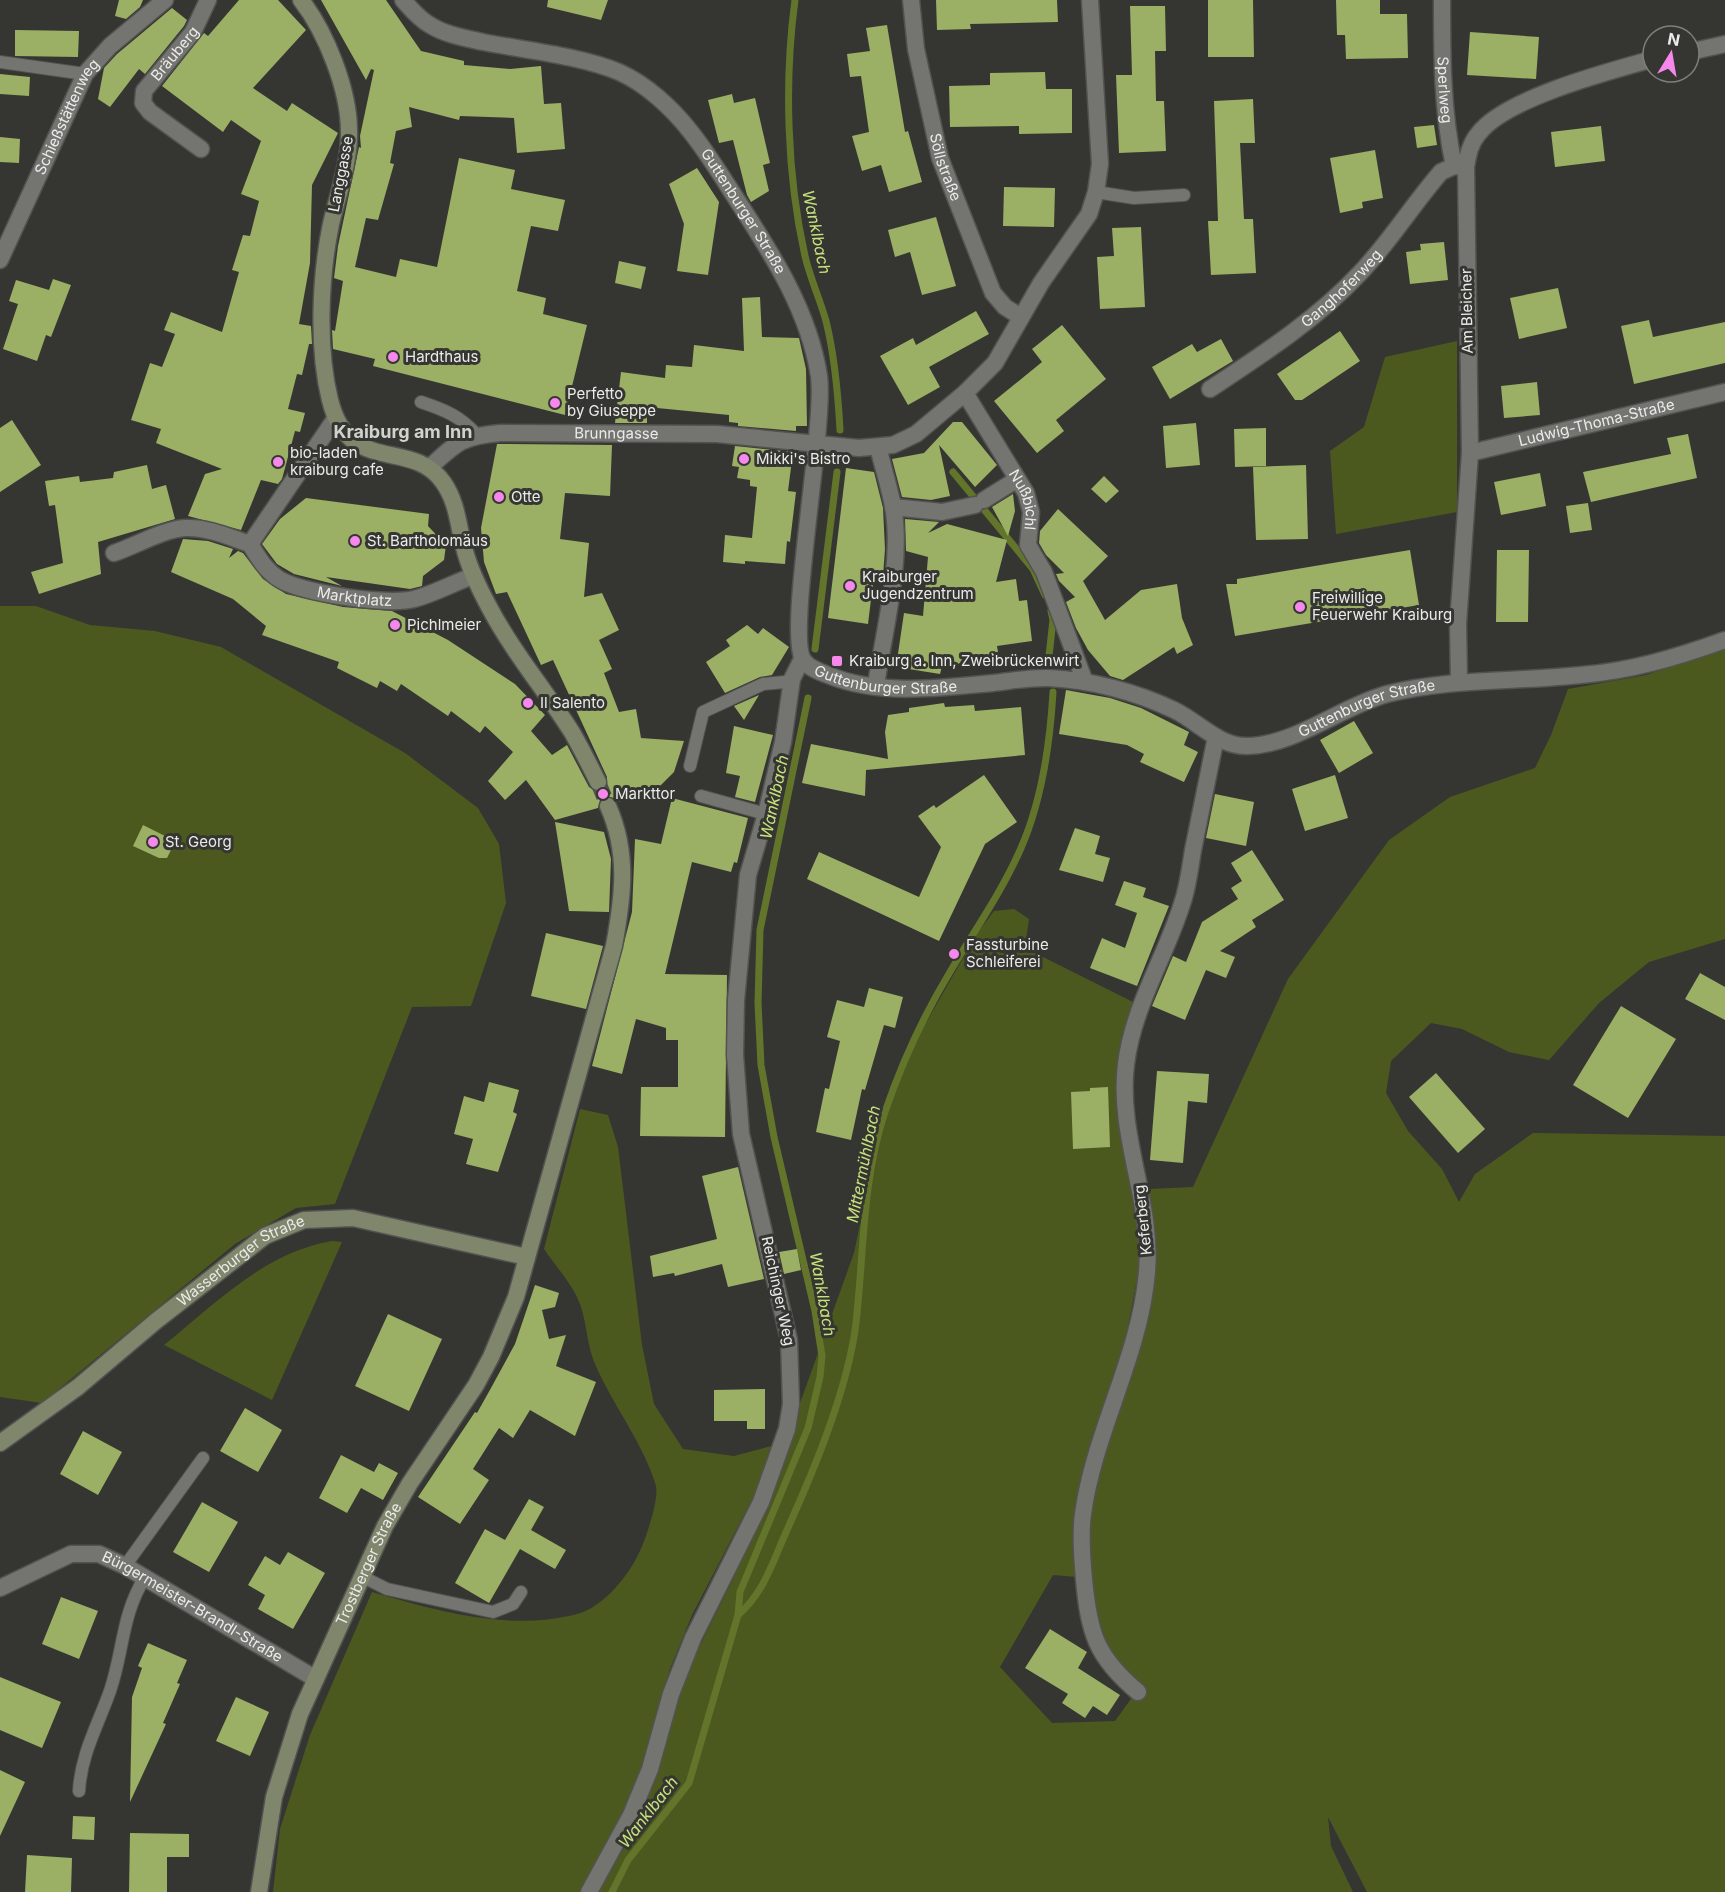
<svg xmlns="http://www.w3.org/2000/svg" width="1725" height="1892" font-family="Inter,sans-serif">
<rect width="100%" height="100%" fill="#353632"/>
<path fill="#4b591f" fill-rule="evenodd" d="M1457,341V512L1336,534L1330,451L1364,427L1385,357Z
M0,606H36L90,625L155,631L221,647L405,753L478,808L499,844L506,903L471,1006L412,1007L335,1204L296,1208L235,1244L42,1403L0,1397Z
M1725,649V939L1649,962L1599,1003L1549,1060L1509,1052L1462,1029L1431,1023L1391,1061L1386,1093L1408,1131L1442,1169L1459,1202L1475,1174L1533,1133L1725,1136V1892H1367L1328,1817L1331,1846L1353,1892H596L628,1842L665,1748L683,1680L733,1579L757,1523L854,1253L881,1124L903,1063L978,932L994,911L1014,909L1029,919L1025,948L1133,1002L1119,1060L1138,1216L1140,1265L1125,1341L1105,1413L1098,1479L1153,1225L1149,1189L1193,1187L1288,979L1389,840L1450,797L1535,768L1551,735L1568,689L1646,675ZM1053,1575L1077,1577L1111,1676L1131,1699L1115,1721L1052,1723L1000,1667Z
M580,1109L608,1115L618,1147L642,1345L654,1404L683,1449L734,1456L775,1445L758,1488L692,1615L670,1669L634,1791L580,1892H273L280,1829L310,1735L372,1592C437,1611 509,1632 577,1614C604,1607 629,1575 640,1551C646,1538 659,1500 656,1486C643,1442 613,1406 595,1364C587,1346 587,1325 581,1307C575,1287 556,1267 544,1249Z
M332,1241L342,1242L272,1400L164,1345C215,1304 265,1252 332,1241Z"/>
<g fill="none" stroke-linecap="round" stroke-linejoin="round">
<path stroke="#63752b" stroke-width="7" d="M795,0C784,81 787,176 805,256C810,278 820,299 826,321C835,357 838,393 840,430
M953,472L1033,569L1045,595
M815,649L837,472
M1049,656L1053,620L1051,611
M738,1615C764,1593 773,1561 787,1530C814,1470 848,1389 856,1323C864,1253 862,1180 885,1112C901,1065 924,1015 950,972C974,931 1002,892 1021,848C1042,800 1050,744 1053,692
M612,1892L628,1860L689,1783L738,1615L740,1592L808,1428L820,1377L822,1356L815,1311L774,1137L761,1065L758,1003L760,930L808,698"/>
</g>
<path fill="#9baf65" d="M119,0H143L140,7L126,19L115,16Z
M239,0H278L306,30L253,88L287,111L292,103L338,133L312,185L310,263L299,324L311,326L312,344H309L302,375L297,374L288,409L305,413L300,432L295,431L282,479L278,484L261,480L241,530L188,516L205,474L222,469L156,443L161,429L131,420L150,363L162,367L175,334L164,330L171,312L222,332L239,272L232,270L243,235L250,236L259,201L241,194L261,141L231,120L223,132L162,86L204,33L208,36Z
M321,0H386L421,51L464,61V65L510,69L541,66L544,104L561,103L565,149L517,153L514,118L460,116L459,120L409,107L412,127L396,131L390,163L394,164L378,220L366,218L355,267L396,277L400,259L437,267L459,158L515,170L511,189L565,200L558,231L531,226L517,291L546,298L543,314L587,325L565,415L373,366L375,359L333,349L332,330L335,331L343,281L334,278L338,246L359,147L361,148L360,136L374,70L371,69L366,80Z
M548,0H608L601,20L547,7Z
M936,0H1057L1058,22L970,24L971,29L937,30Z
M1208,0H1253L1254,57H1208Z
M1336,0H1380V14H1407L1408,58L1346,59L1345,35H1337Z
M1130,6H1165L1166,51H1155L1156,101H1164L1166,151L1119,153L1116,75H1132Z
M172,8L187,20L184,26L145,74L139,69L110,107L98,99L104,68L117,54Z
M887,25L905,132L908,131L922,182L889,192L881,165L862,171L852,136L869,132L861,76L850,77L847,54L870,51L866,28Z
M15,30L79,31L78,57L15,56Z
M1470,32L1539,37L1536,79L1467,75Z
M1045,72L1046,89H1072V133L1019,134V126L950,127L949,86L990,85V73Z
M0,74L30,77L29,96L0,94Z
M732,94L734,103L755,98L770,163L763,165L769,191L751,202L747,195L733,140L719,143L708,100Z
M1253,99L1255,143H1240L1244,219H1253L1256,273L1211,275L1208,221H1218L1214,101Z
M1434,125L1437,145L1417,148L1414,127Z
M1601,126L1605,161L1555,167L1551,132Z
M0,137L20,139L19,163L0,162Z
M1375,150L1383,198L1362,202L1363,208L1340,213L1330,158Z
M697,168L719,202L708,275L677,271L684,224L669,184Z
M1004,187L1055,188L1054,227L1003,226Z
M936,217L956,286L922,295L910,252L895,257L888,230Z
M1141,227L1145,307L1100,309L1097,257L1114,256L1112,228Z
M1444,242L1448,280L1410,284L1406,252L1421,250L1420,244Z
M619,261L646,267L641,289L615,283Z
M53,279L71,285L51,337L46,335L37,361L3,349L18,304L9,301L16,280L49,290Z
M1558,288L1567,328L1519,339L1510,298Z
M760,297L762,337L799,338L806,369L807,426H796V431L738,426V423L729,422V415L647,407V423H615L621,372L665,378L666,365L692,367L694,345L744,351L742,298Z
M976,311L989,334L929,367L940,387L908,405L880,356L913,338L916,345Z
M1649,320L1653,337L1725,322V363L1634,384L1621,326Z
M1062,325L1106,379L1056,420L1064,431L1037,453L994,401L1042,362L1032,349Z
M1340,331L1360,361L1302,400H1295L1277,374Z
M1221,339L1233,361L1170,399L1152,367L1192,344L1197,352Z
M1537,382L1540,415L1504,418L1501,386Z
M12,420L41,465L0,492V428Z
M953,422H962L997,465L975,487L939,445L950,496L931,500L902,497L892,459L924,453Z
M1196,423L1200,465L1166,468L1163,426Z
M1266,428V466L1235,467L1234,429Z
M1688,434L1697,478L1591,502L1583,472L1671,454L1667,438Z
M497,444L612,445L610,496L565,493L560,539L589,543L584,597L602,593L619,630L599,640L612,669L604,673L619,712L636,709L641,738L684,741L674,772L656,790L618,802L614,798L605,796L600,800L598,808L555,820L526,780L505,800L488,781L513,752L485,726L480,733L451,711L448,716L401,684L397,691L380,681L377,688L337,668L339,662L262,635L266,626L233,599L171,572L183,539L208,541L233,549L229,558L238,551L243,553L263,579L286,594L343,607L392,611L448,640L515,684L545,715L531,731L552,755L567,745L589,787L597,792H602L607,787V777L553,660L541,665L507,592L496,594L484,562L481,528Z
M735,446L793,452L788,491L796,492L790,542L787,541L785,564L745,561V564L723,562L725,535L752,538L757,487L750,486V480L737,478L739,467L732,466Z
M147,465L152,489L166,485L175,519L98,542L101,574L39,594L31,572L63,563L55,505L49,506L45,481L79,476L80,482L113,478L114,472Z
M1306,465L1308,539L1256,540L1253,467Z
M846,468L874,472L883,508L885,549L883,576L874,575L868,624L828,618Z
M1540,473L1546,506L1501,515L1494,482Z
M1104,476L1119,491L1106,503L1091,489Z
M1013,494L1015,511L1008,536L992,507Z
M306,498L429,514L428,526L446,545L444,560L423,576L422,586L410,589L326,577L342,586L294,574L277,564L262,544L280,519Z
M1588,503L1592,530L1570,533L1566,506Z
M1058,509L1108,556L1083,581L1105,620L1141,590L1177,584L1182,618L1193,645L1177,654L1174,647L1123,680L1110,676L1088,650L1076,628L1066,602L1075,597L1059,581L1056,574L1064,573L1046,555L1039,543L1040,531Z
M905,519L939,522L928,533L947,524L1007,540L996,582L1016,579L1019,601L1027,600L1032,641L997,646L999,658L942,666L940,674L896,667L904,613L923,616L928,557L906,551Z
M1410,550L1419,605L1235,636L1226,584H1237V579Z
M1497,550H1529L1528,622H1496Z
M747,625L758,634L763,628L789,647L772,675L760,677L725,693L706,662L730,646L726,640Z
M1066,690L1110,698L1141,708L1189,732L1184,745L1198,752L1184,782L1140,762L1144,754L1127,745L1059,734Z
M759,695L744,720L734,706Z
M944,703L945,707L974,705L975,711L1021,707L1025,755L866,770L865,796L802,783L811,744L888,759L885,732L888,715L909,712V708Z
M1354,721L1373,753L1339,773L1320,740Z
M734,726L773,735L755,802L735,797L740,776L726,773Z
M984,775L1017,822L985,844L939,941L807,879L819,852L919,897L941,847L918,816L934,805L936,808Z
M1335,775L1348,818L1305,831L1292,789Z
M1215,794L1254,802L1246,846L1206,838Z
M672,798L748,818L737,863L734,862L731,872L692,862L665,974L727,975L725,1137L640,1136L641,1087H678V1040H666V1028L636,1019L622,1074L592,1066L632,912L635,839L661,844Z
M555,822L604,832L611,859L609,912L569,911Z
M143,825L169,838L173,846L167,858H159L133,846Z
M1075,828L1100,836L1095,854L1110,858L1103,882L1059,870Z
M1252,850L1284,900L1252,920L1256,927L1220,951L1235,957L1226,978L1206,970L1185,1020L1152,1006L1173,956L1186,962L1202,922L1238,899L1231,888L1242,881L1231,863Z
M1124,881L1146,888L1143,897L1169,906L1137,986L1090,968L1102,938L1125,948L1137,913L1115,905Z
M546,933L603,946L586,1009L531,996Z
M1700,973L1725,987V1020L1685,999Z
M869,988L903,997L895,1028L884,1025L865,1090L862,1089L851,1140L816,1132L825,1088L829,1089L840,1041L827,1037L837,1000L864,1007Z
M1621,1006L1676,1039L1628,1118L1573,1085Z
M1157,1071L1209,1074L1207,1103L1188,1101L1183,1163L1150,1160Z
M1436,1073L1485,1129L1458,1153L1409,1097Z
M489,1082L519,1090L513,1112L517,1114L498,1172L466,1164L473,1139L454,1134L464,1096L484,1102Z
M1108,1087L1110,1147L1073,1149L1071,1092L1090,1091V1088Z
M738,1167L764,1279L728,1287L722,1264L675,1276L674,1273L653,1277L650,1256L717,1239L702,1176Z
M797,1249L801,1270L784,1274L779,1252Z
M535,1285L559,1293L555,1307L542,1310L549,1339L566,1335L556,1366L596,1382L575,1436L530,1410L513,1438L499,1428L473,1469L489,1480L460,1524L418,1497L475,1412L477,1413L491,1388L515,1344Z
M388,1314L442,1339L409,1411L355,1386Z
M765,1389V1429H747V1421H714V1390Z
M245,1408L282,1430L258,1472L220,1451Z
M83,1431L122,1452L98,1495L60,1474Z
M341,1455L374,1472L379,1463L398,1473L383,1500L361,1488L347,1513L319,1498Z
M529,1499L544,1507L531,1530L566,1550L555,1569L520,1549L489,1603L455,1583L485,1529L505,1540Z
M202,1502L238,1522L209,1572L173,1552Z
M288,1552L325,1573L293,1629L258,1609L265,1595L248,1585L265,1556L280,1565Z
M61,1597L98,1611L79,1659L42,1644Z
M1050,1629L1087,1652L1078,1668L1120,1695L1107,1715L1093,1706L1085,1718L1062,1703L1068,1694L1025,1668Z
M148,1643L187,1660L177,1683L180,1684L163,1723L166,1724L130,1802L132,1697L142,1668L138,1666Z
M0,1677L61,1702L42,1748L0,1730Z
M236,1697L269,1712L250,1756L216,1741Z
M0,1770L25,1782L0,1836Z
M73,1816L95,1817L94,1840L72,1839Z
M130,1833L189,1834V1857H167V1892H129Z
M27,1855L72,1858L71,1892H25Z"/>
<g fill="none" stroke-linecap="round" stroke-linejoin="round">
<path stroke="#50514d" stroke-width="16" stroke-dasharray="16 8" stroke-linecap="butt" d="M598,782L608,806"/>
<defs>
<path id="service" d="M0,62L85,74
M1096,192L1134,198L1184,195
M421,402C445,410 460,416 477,435
M690,766L703,712L763,684L785,682L792,679
M701,796L766,814
M125,1566L203,1458
M363,1577L387,1589L493,1612L513,1604L521,1592
M79,1791C81,1754 98,1725 110,1691C124,1650 121,1616 145,1577"/>
<g id="minor">
<path id="s1" d="M911,0L916,49L940,158L993,293L1005,307L1021,317"/>
<path id="s2" d="M1442,0C1442,56 1442,111 1454,166L1465,167"/>
<path d="M1689,52L1725,44"/>
<path id="s3" d="M201,149L150,112L143,103L144,91L193,32L208,0"/>
<path id="s4" d="M0,260L85,74L110,46L165,0"/>
<path id="s5" d="M1210,389C1263,354 1316,320 1360,273C1389,243 1413,204 1441,172L1454,166"/>
<path id="s6" d="M965,393L1026,493L1031,512L1028,545L1044,572L1085,682"/>
<path id="s7" d="M1470,453L1725,392"/>
<path id="s8" d="M429,468C456,443 462,436 500,433L717,434L859,448L893,445L916,434L965,393L995,363L1041,283L1089,214L1096,192L1100,164L1090,0"/>
<path d="M984,500L1016,480"/>
<path d="M893,507L942,512L975,505"/>
<path d="M250,544L335,419"/>
<path id="s9" d="M114,553C135,546 164,529 185,528C208,527 229,537 250,544C258,557 265,570 279,579C301,593 388,606 414,599C434,594 453,583 473,576"/>
<path d="M1459,682L1458,624L1470,453L1466,167C1468,155 1470,143 1479,133C1506,98 1610,71 1653,59"/>
<path d="M876,685C884,630 903,561 893,506C889,486 883,467 878,447"/>
<path id="s10" d="M0,1588L71,1554H99L125,1566L316,1679"/>
<path d="M1138,1692C1096,1657 1089,1633 1084,1579C1082,1558 1080,1535 1083,1514C1094,1432 1140,1356 1147,1272C1153,1202 1117,1135 1126,1064C1133,1007 1165,958 1182,904C1188,887 1190,868 1193,850C1201,812 1208,775 1216,737"/>
<path d="M589,1892L631,1815L650,1769L671,1694L693,1638L761,1502L787,1429L791,1404L789,1340L741,1134L735,1055L736,1000L748,875L766,814L783,742L792,679L802,659"/>
</g>
<g id="tertiary">
<path id="s11" d="M403,0C411,9 419,19 430,25C446,35 465,38 483,42C524,50 581,56 619,72C646,84 672,108 690,131C707,152 722,177 737,200C772,254 809,311 819,376C826,426 785,638 804,661C809,668 820,672 828,675C879,696 940,688 993,683C1011,681 1031,677 1049,678C1091,680 1136,692 1174,710C1199,722 1219,747 1248,746C1295,745 1342,706 1387,694C1450,678 1516,682 1581,675C1631,671 1678,657 1725,640"/>
</g>
<g id="secondary">
<path d="M301,0C326,32 349,90 349,131C350,161 338,194 331,224C320,277 317,348 330,400C349,477 411,437 443,482C458,503 458,527 465,551C470,570 479,588 488,605C512,651 546,691 573,734C582,750 590,766 598,782"/>
<path id="s12" d="M0,1443L78,1387L156,1321L265,1236L304,1220L353,1218L527,1257"/>
<path id="s13" d="M259,1892L274,1797L300,1714L385,1526L410,1483L476,1385L491,1357L516,1297L614,946C623,897 629,853 608,806"/>
</g>
</defs>
<use href="#service" stroke="#525350" stroke-width="14"/>
<use href="#minor" stroke="#525350" stroke-width="19"/>
<use href="#tertiary" stroke="#525350" stroke-width="19"/>
<use href="#secondary" stroke="#525350" stroke-width="19"/>
<use href="#service" stroke="#747570" stroke-width="12"/>
<use href="#minor" stroke="#747570" stroke-width="16"/>
<use href="#tertiary" stroke="#747570" stroke-width="16"/>
<use href="#secondary" stroke="#7f866c" stroke-width="16"/>
</g>
<g fill="#f788eb" stroke="#353632" stroke-width="2">
<circle cx="393" cy="357" r="6"/>
<circle cx="555" cy="403" r="6"/>
<circle cx="744" cy="459" r="6"/>
<circle cx="278" cy="462" r="6"/>
<circle cx="499" cy="497" r="6"/>
<circle cx="355" cy="541" r="6"/>
<circle cx="850" cy="586" r="6"/>
<circle cx="1300" cy="607" r="6"/>
<circle cx="395" cy="625" r="6"/>
<rect x="831" y="655" width="12" height="12" rx="3"/>
<circle cx="528" cy="703" r="6"/>
<circle cx="603" cy="794" r="6"/>
<circle cx="153" cy="842" r="6"/>
<circle cx="954" cy="954" r="6"/>
</g>
<g text-anchor="middle" stroke-width="6" stroke-linejoin="round" paint-order="stroke">
<g font-size="15" fill="#ebebe9" stroke="#353632">
<text dy="5" stroke="none"><textPath href="#s3" startOffset="135">Bräuberg</textPath></text>
<text dy="5" stroke="none"><textPath href="#s2" startOffset="90">Sperlweg</textPath></text>
<text dy="5" stroke="none"><textPath href="#s4" startOffset="158">Schießstättenweg</textPath></text>
<text dy="5" stroke="none"><textPath href="#s1" startOffset="171">Söllstraße</textPath></text>
<text transform="translate(341 174) rotate(-79)" y="5">Langgasse</text>
<text dy="5" stroke="none"><textPath href="#s11" startOffset="422">Guttenburger Straße</textPath></text>
<text dy="5" stroke="none"><textPath href="#s5" startOffset="166">Ganghoferweg</textPath></text>
<text transform="translate(1467 311) rotate(-91)" y="5">Am Bleicher</text>
<text dy="5" stroke="none"><textPath href="#s7" startOffset="130">Ludwig-Thoma-Straße</textPath></text>
<text dy="5" stroke="none"><textPath href="#s8" startOffset="198">Brunngasse</textPath></text>
<text dy="5" stroke="none"><textPath href="#s6" startOffset="123">Nußbichl</textPath></text>
<text dy="5" stroke="none"><textPath href="#s9" startOffset="267">Marktplatz</textPath></text>
<text dy="5" stroke="none"><textPath href="#s11" startOffset="978">Guttenburger Straße</textPath></text>
<text dy="5" stroke="none"><textPath href="#s11" startOffset="1482">Guttenburger Straße</textPath></text>
<text transform="translate(1143 1220) rotate(-96)" y="5">Keferberg</text>
<text dy="5" stroke="none"><textPath href="#s12" startOffset="303">Wasserburger Straße</textPath></text>
<text transform="translate(778 1291) rotate(78)" y="5">Reichinger Weg</text>
<text dy="5" stroke="none"><textPath href="#s13" startOffset="348">Trostberger Straße</textPath></text>
<text dy="5" stroke="none"><textPath href="#s10" startOffset="214">Bürgermeister-Brandl-Straße</textPath></text>
</g>
<g font-size="15" fill="#ebebe9" stroke="#353632" text-anchor="start">
<text x="405" y="362">Hardthaus</text>
<text x="567" y="399">Perfetto<tspan x="567" dy="17">by Giuseppe</tspan></text>
<text x="290" y="458">bio-laden<tspan x="290" dy="17">kraiburg cafe</tspan></text>
<text x="756" y="464">Mikki's Bistro</text>
<text x="511" y="502">Otte</text>
<text x="367" y="546">St. Bartholomäus</text>
<text x="862" y="582">Kraiburger<tspan x="862" dy="17">Jugendzentrum</tspan></text>
<text x="1312" y="603">Freiwillige<tspan x="1312" dy="17">Feuerwehr Kraiburg</tspan></text>
<text x="407" y="630">Pichlmeier</text>
<text x="849" y="666">Kraiburg a. Inn, Zweibrückenwirt</text>
<text x="540" y="708">Il Salento</text>
<text x="615" y="799">Markttor</text>
<text x="165" y="847">St. Georg</text>
<text x="966" y="950">Fassturbine<tspan x="966" dy="17">Schleiferei</tspan></text>
</g>
<g font-size="16" font-style="italic" fill="#c7e27c" stroke="#353632">
<text transform="translate(817 232) rotate(78)" y="6">Wanklbach</text>
<text transform="translate(774 797) rotate(-78)" y="6">Wanklbach</text>
<text transform="translate(863 1164) rotate(-79)" y="6">Mittermühlbach</text>
<text transform="translate(823 1294) rotate(80)" y="6">Wanklbach</text>
<text transform="translate(648 1812) rotate(-52)" y="6">Wanklbach</text>
</g>
<g font-size="18" font-weight="bold" fill="#d0d2cd" stroke="#353632">
<text x="403" y="438">Kraiburg am Inn</text>
</g>
</g>
<g transform="translate(1671 54) rotate(11)"><circle r="28" fill="#353632" stroke="#7e7e7b" stroke-width="1.5"/>
<path d="M0-4.5L10 22L0 15L-10 22Z" fill="#f788eb"/>
<text y="-9" font-size="16" font-weight="bold" text-anchor="middle" fill="#ebebe9">N</text>
</g>
</svg>
